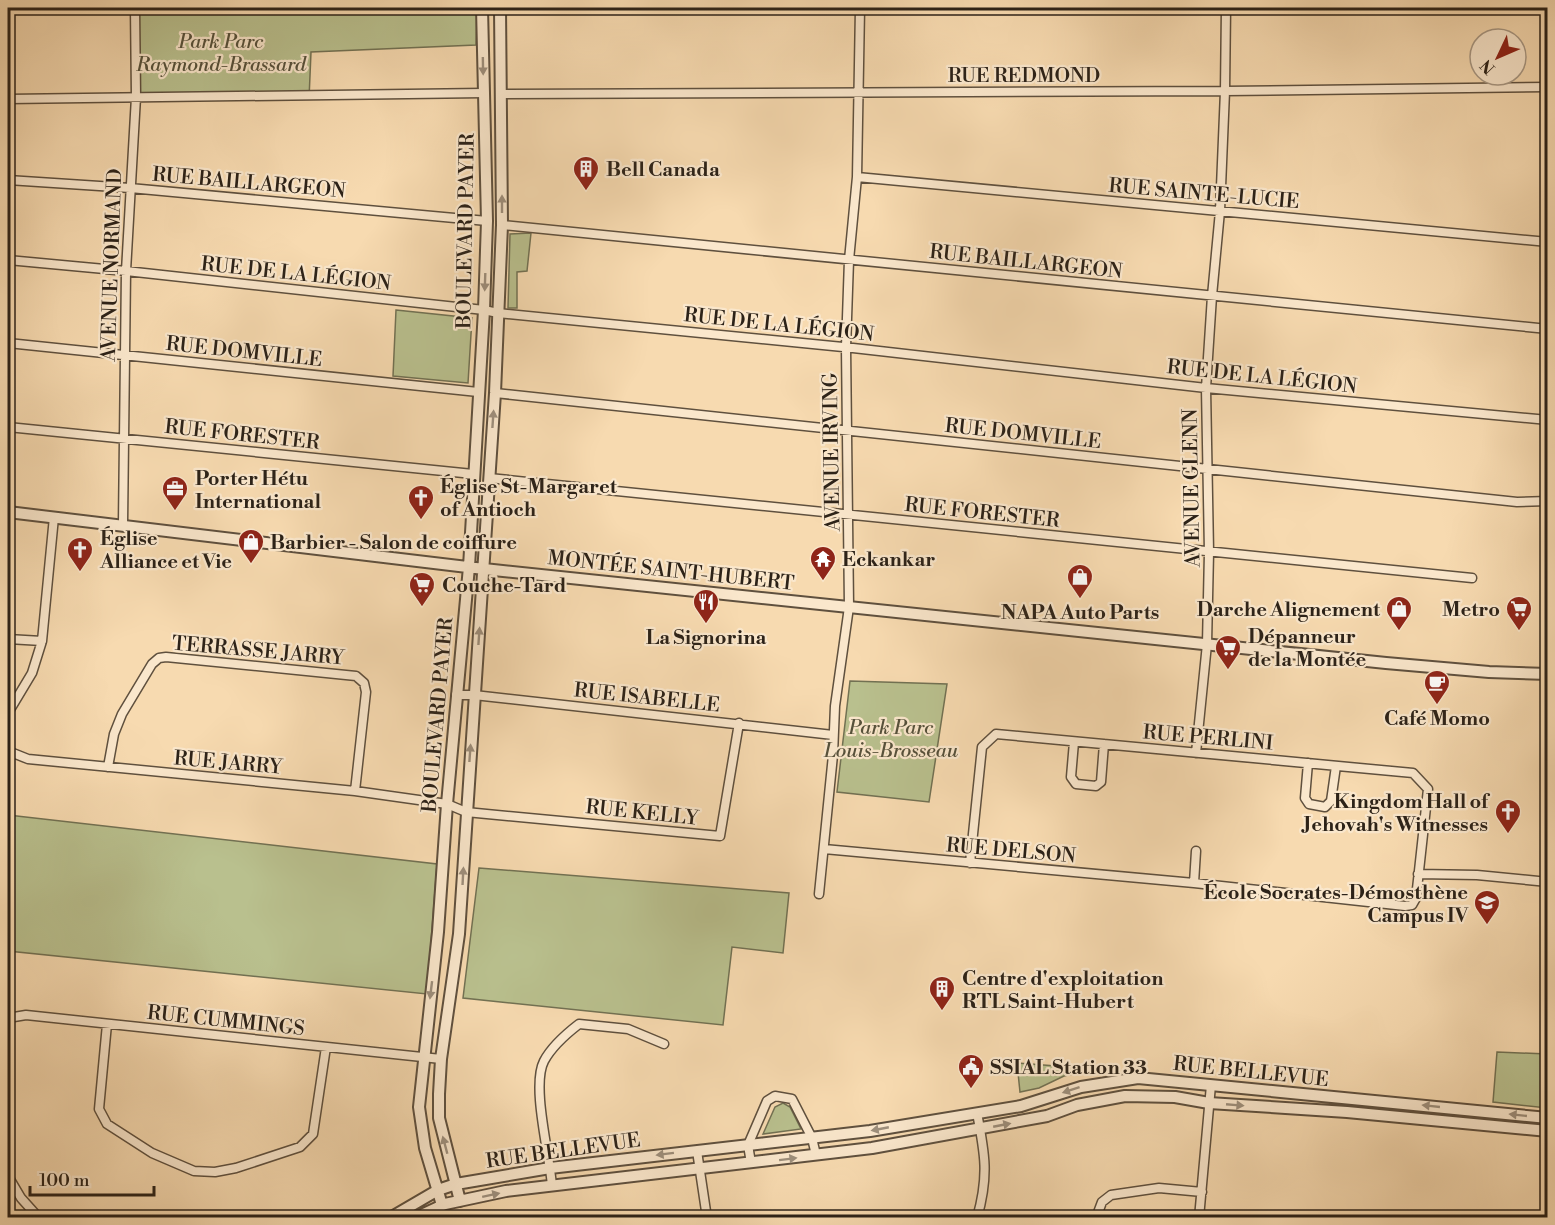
<svg xmlns="http://www.w3.org/2000/svg" width="1555" height="1225" font-family="'Libre Bodoni',serif">
<rect width="100%" height="100%" fill="#f7dab0"/>
<filter id="stains"><feTurbulence type="fractalNoise" baseFrequency=".00333" numOctaves="4"/><feColorMatrix values="0 0 0 0 .2 0 0 0 0 .09 0 0 0 0 .02 0 0 0 .5 -.17"/></filter>
<radialGradient id="worn" r=".72"><stop offset=".6" stop-color="#630" stop-opacity="0"/><stop offset="1" stop-color="#630" stop-opacity=".3"/></radialGradient>
<path fill="#b9c08e" stroke="#727153" stroke-width="1.5" d="M131,8H477L476,45L311,52L309,99H133Z
M531,233L527,271L517,272V308H508L510,234Z
M396,310L472,318L468,383L393,376Z
M850,681L947,684L929,802L837,792Z
M8,815L437,864L427,994L8,951Z
M479,868L789,893L783,953L732,947L723,1025L463,998Z
M1497,1052L1547,1054V1108L1493,1102Z
M1017,1063L1096,1069L1064,1076L1039,1088L1020,1092Z
M783,1103L790,1107L801,1129L763,1134L775,1107Z"/>
<g fill="none" stroke-linecap="round" stroke-linejoin="round">
<defs>
<path id="minor" d="M501,94L1225,91L1548,87
M8,99L484,93
M857,177L1548,242
M8,180L130,188L487,221
M502,225L1548,329
M8,260L126,271L484,310L498,313L853,348L1206,388L1548,420
M8,343L478,392
M495,393L1517,502L1548,501
M8,427L473,474
M489,478L1472,578
M123,524L126,271L136,97L135,8
M8,639L42,641
M456,695H474L833,735
M8,713L32,673L42,641L54,517
M1074,742L1071,777L1076,784L1096,786L1101,782L1104,744
M8,751L28,759L355,791L447,804L466,812L720,836L739,723
M1196,753L1207,644L1209,552L1206,388L1212,296L1220,211L1225,91L1226,8
M1308,763L1305,798L1309,804L1325,807L1331,801L1336,766
M108,767L114,734L122,714L152,664L159,658L166,657L356,676L364,683L366,692L355,791
M824,849L1194,883L1405,906L1412,905L1416,898L1428,789L1413,773L996,734L982,747L970,863
M1418,874L1477,875L1548,882
M1194,883L1196,851
M819,894L833,755L835,706L849,607L846,347L849,260L857,177L860,8
M8,1018L26,1015L441,1059
M107,1024L99,1109L107,1124L152,1153L194,1171L215,1172L236,1168L300,1147L313,1134L326,1047
M697,1151L707,1218
M751,1163L748,1145L767,1101L775,1096L792,1099L812,1138L816,1155
M8,1176L21,1198L39,1218
M552,1186C550,1156 531,1086 544,1061C552,1046 566,1034 579,1024L628,1029L664,1044
M977,1218C989,1176 985,1154 977,1113
M1096,1218L1102,1202L1111,1195L1159,1188L1202,1192
M1199,1218L1211,1085"/>
<path id="tertiary" d="M8,512L484,569L1386,663L1489,672L1548,674
M460,1201L439,1118V1094L441,1059L459,934L495,393L502,225L500,8
M442,1205L425,1148L419,1107L438,932L447,804L469,567L484,310L487,221L482,8
M390,1218L438,1190L456,1184L550,1168L870,1131L1021,1106L1081,1087L1138,1078L1548,1118
M415,1218L445,1204L506,1191L872,1148L1047,1116L1077,1105L1125,1096L1175,1097L1209,1103L1347,1112L1548,1131"/>
</defs>
<use href="#minor" stroke="#5f503e" stroke-width="11"/>
<use href="#tertiary" stroke="#5f503e" stroke-width="14"/>
<use href="#minor" stroke="#fae7cc" stroke-width="8"/>
<use href="#tertiary" stroke="#fae7cc" stroke-width="10"/>
</g>
<defs><path id="oneway-solid" d="M-6-.8H1V-3.2L6.5 0L1 3.2V.8H-6Z" transform="scale(1.5)"/></defs>
<g fill="#9d8e7b">
<use href="#oneway-solid" transform="translate(483 66) rotate(89)"/>
<use href="#oneway-solid" transform="translate(502 204) rotate(-90)"/>
<use href="#oneway-solid" transform="translate(485 282) rotate(92)"/>
<use href="#oneway-solid" transform="translate(493 419) rotate(-86)"/>
<use href="#oneway-solid" transform="translate(479 636) rotate(-86)"/>
<use href="#oneway-solid" transform="translate(470 753) rotate(-86)"/>
<use href="#oneway-solid" transform="translate(463 876) rotate(-87)"/>
<use href="#oneway-solid" transform="translate(431 990) rotate(97)"/>
<use href="#oneway-solid" transform="translate(1071 1090) rotate(162)"/>
<use href="#oneway-solid" transform="translate(1235 1105) rotate(5)"/>
<use href="#oneway-solid" transform="translate(1431 1106) rotate(-174)"/>
<use href="#oneway-solid" transform="translate(1518 1115) rotate(-174)"/>
<use href="#oneway-solid" transform="translate(1002 1125) rotate(-11)"/>
<use href="#oneway-solid" transform="translate(880 1129) rotate(169)"/>
<use href="#oneway-solid" transform="translate(445 1145) rotate(-105)"/>
<use href="#oneway-solid" transform="translate(665 1154) rotate(173)"/>
<use href="#oneway-solid" transform="translate(788 1159) rotate(-7)"/>
<use href="#oneway-solid" transform="translate(491 1195) rotate(-12)"/>
</g>
<defs>
<symbol id="building-pin" viewBox="-11 -11 22 30"><path d="M0 17L-7.5 6A9.5 9.5 0 1 1 7.5 6Z" fill="#8f2418" stroke="#fae7cc"/><path d="M-4-6H4V6H1V3H-1V6H-4ZM-2.5-4.3h1.7v1.8h-1.7ZM.8-4.3h1.7v1.8H.8ZM-2.5-1h1.7V.8h-1.7ZM.8-1h1.7V.8H.8Z" fill="#fff"/></symbol>
<symbol id="office-pin" viewBox="-11 -11 22 30"><path d="M0 17L-7.5 6A9.5 9.5 0 1 1 7.5 6Z" fill="#8f2418" stroke="#fae7cc"/><path d="M-6-3h4V-5.5h4V-3h4V5H-6ZM-1-4.5V-3h2v-1.5ZM-6 0V1H6V0Z" fill="#fff"/></symbol>
<symbol id="church-pin" viewBox="-11 -11 22 30"><path d="M0 17L-7.5 6A9.5 9.5 0 1 1 7.5 6Z" fill="#8f2418" stroke="#fae7cc"/><path d="M-1.2-6h2.4v3.5h3.3v2.4h-3.3V6h-2.4V-.1h-3.3v-2.4h3.3Z" fill="#fff"/></symbol>
<symbol id="shop-pin" viewBox="-11 -11 22 30"><path d="M0 17L-7.5 6A9.5 9.5 0 1 1 7.5 6Z" fill="#8f2418" stroke="#fae7cc"/><path d="M-5-2.5h2.3a2.7 3.5 0 0 1 5.4 0H5L5.5 6h-11ZM-1.5-2.5h3a1.5 2.3 0 0 0-3 0Z" fill="#fff"/></symbol>
<symbol id="temple-pin" viewBox="-11 -11 22 30"><path d="M0 17L-7.5 6A9.5 9.5 0 1 1 7.5 6Z" fill="#8f2418" stroke="#fae7cc"/><path d="M0-6L5-2H3V0L6.5 2.5H4V6H1.5V3h-3V6H-4V2.5H-6.5L-3 0V-2H-5Z" fill="#fff"/></symbol>
<symbol id="supermarket-pin" viewBox="-11 -11 22 30"><path d="M0 17L-7.5 6A9.5 9.5 0 1 1 7.5 6Z" fill="#8f2418" stroke="#fae7cc"/><path d="M-6-5.5h2.5l.6 2H6L4.5 2H-2.5L-4.4-4H-6ZM-1.5 3.2a1.3 1.3 0 1 0 .1 0ZM3 3.2a1.3 1.3 0 1 0 .1 0Z" fill="#fff"/></symbol>
<symbol id="restaurant-pin" viewBox="-11 -11 22 30"><path d="M0 17L-7.5 6A9.5 9.5 0 1 1 7.5 6Z" fill="#8f2418" stroke="#fae7cc"/><path d="M-5-6h1v4h1v-4h1v4h1v-4h1v5L-1.5 .5V6h-2V.5L-5-1ZM5-6V6H3V1.5H1.5Q1.5-4 5-6Z" fill="#fff"/></symbol>
<symbol id="cafe-pin" viewBox="-11 -11 22 30"><path d="M0 17L-7.5 6A9.5 9.5 0 1 1 7.5 6Z" fill="#8f2418" stroke="#fae7cc"/><path d="M-5.5-4.5H6V0H3Q3 3.5 0 3.5H-2.5Q-5.5 3.5-5.5 0ZM3-3.2v2h1.7v-2ZM-6 4.5H4V6H-6Z" fill="#fff"/></symbol>
<symbol id="school-pin" viewBox="-11 -11 22 30"><path d="M0 17L-7.5 6A9.5 9.5 0 1 1 7.5 6Z" fill="#8f2418" stroke="#fae7cc"/><path d="M0-5L7-2L0 1L-7-2ZM-4 1L0 2.5L4 1V4Q0 6-4 4Z" fill="#fff"/></symbol>
<symbol id="civic-pin" viewBox="-11 -11 22 30"><path d="M0 17L-7.5 6A9.5 9.5 0 1 1 7.5 6Z" fill="#8f2418" stroke="#fae7cc"/><path d="M-.6-6.5H3V-4.5H.6V-3L4-1V1h2V6H-6V1h2V-1L-.6-3ZM-1.2 2.5V6h2.4V2.5Z" fill="#fff"/></symbol>
</defs>
<g fill-rule="evenodd">
<use href="#building-pin" x="571" y="154" width="30" height="40"/>
<use href="#office-pin" x="160" y="474" width="30" height="40"/>
<use href="#church-pin" x="406" y="483" width="30" height="40"/>
<use href="#shop-pin" x="236" y="527" width="30" height="40"/>
<use href="#church-pin" x="65" y="535" width="30" height="40"/>
<use href="#temple-pin" x="808" y="544" width="30" height="40"/>
<use href="#shop-pin" x="1065" y="562" width="30" height="40"/>
<use href="#supermarket-pin" x="407" y="570" width="30" height="40"/>
<use href="#restaurant-pin" x="691" y="587" width="30" height="40"/>
<use href="#shop-pin" x="1384" y="594" width="30" height="40"/>
<use href="#supermarket-pin" x="1504" y="594" width="30" height="40"/>
<use href="#supermarket-pin" x="1213" y="633" width="30" height="40"/>
<use href="#cafe-pin" x="1422" y="668" width="30" height="40"/>
<use href="#church-pin" x="1493" y="797" width="30" height="40"/>
<use href="#school-pin" x="1472" y="888" width="30" height="40"/>
<use href="#building-pin" x="927" y="974" width="30" height="40"/>
<use href="#civic-pin" x="956" y="1052" width="30" height="40"/>
</g>
<g text-anchor="middle" stroke-width="4.5" stroke-linejoin="round" paint-order="stroke">
<g font-size="20" font-style="italic" fill="#56513b" stroke="#fae7cc">
<text x="221" y="48">Park Parc<tspan x="221" dy="23">Raymond-Brassard</tspan></text>
<text x="891" y="734">Park Parc<tspan x="891" dy="23">Louis-Brosseau</tspan></text>
</g>
<g font-size="20" fill="#2c2218" stroke="#fae7cc">
<text x="1024" y="82">RUE REDMOND</text>
<text transform="translate(249 182) rotate(5)" y="7">RUE BAILLARGEON</text>
<text transform="translate(1204 193) rotate(5)" y="7">RUE SAINTE-LUCIE</text>
<text transform="translate(465 231) rotate(-89)" y="7">BOULEVARD PAYER</text>
<text transform="translate(1026 261) rotate(6)" y="7">RUE BAILLARGEON</text>
<text transform="translate(111 265) rotate(-88)" y="7">AVENUE NORMAND</text>
<text transform="translate(296 273) rotate(6)" y="7">RUE DE LA LÉGION</text>
<text transform="translate(779 324) rotate(6)" y="7">RUE DE LA LÉGION</text>
<text transform="translate(244 351) rotate(6)" y="7">RUE DOMVILLE</text>
<text transform="translate(1262 376) rotate(6)" y="7">RUE DE LA LÉGION</text>
<text transform="translate(1023 433) rotate(6)" y="7">RUE DOMVILLE</text>
<text transform="translate(242 434) rotate(6)" y="7">RUE FORESTER</text>
<text transform="translate(831 452) rotate(-91)" y="7">AVENUE IRVING</text>
<text transform="translate(1191 488) rotate(-91)" y="7">AVENUE GLENN</text>
<text transform="translate(982 512) rotate(6)" y="7">RUE FORESTER</text>
<text transform="translate(671 570) rotate(6)" y="7">MONTÉE SAINT-HUBERT</text>
<text transform="translate(258 650) rotate(5)" y="7">TERRASSE JARRY</text>
<text transform="translate(647 697) rotate(6)" y="7">RUE ISABELLE</text>
<text transform="translate(437 715) rotate(-85)" y="7">BOULEVARD PAYER</text>
<text transform="translate(1208 737) rotate(5)" y="7">RUE PERLINI</text>
<text transform="translate(228 762) rotate(5)" y="7">RUE JARRY</text>
<text transform="translate(642 812) rotate(6)" y="7">RUE KELLY</text>
<text transform="translate(1011 850) rotate(5)" y="7">RUE DELSON</text>
<text transform="translate(226 1020) rotate(6)" y="7">RUE CUMMINGS</text>
<text transform="translate(1251 1071) rotate(6)" y="7">RUE BELLEVUE</text>
<text transform="translate(563 1150) rotate(-8)" y="7">RUE BELLEVUE</text>
</g>
<g font-size="20" font-weight="bold" fill="#2c2218" stroke="#fae7cc" text-anchor="start">
<text x="606" y="176">Bell Canada</text>
<text x="195" y="485">Porter Hétu<tspan x="195" dy="23">International</tspan></text>
<text x="440" y="493">Église St-Margaret<tspan x="440" dy="23">of Antioch</tspan></text>
<text x="100" y="545">Église<tspan x="100" dy="23">Alliance et Vie</tspan></text>
<text x="270" y="549">Barbier - Salon de coiffure</text>
<text x="842" y="566">Eckankar</text>
<text x="442" y="592">Couche-Tard</text>
<text x="1380" y="616" text-anchor="end">Darche Alignement</text>
<text x="1500" y="616" text-anchor="end">Metro</text>
<text x="1080" y="619" text-anchor="middle">NAPA Auto Parts</text>
<text x="1248" y="643">Dépanneur<tspan x="1248" dy="23">de la Montée</tspan></text>
<text x="706" y="644" text-anchor="middle">La Signorina</text>
<text x="1437" y="725" text-anchor="middle">Café Momo</text>
<text x="1488" y="808" text-anchor="end">Kingdom Hall of<tspan x="1488" dy="23">Jehovah's Witnesses</tspan></text>
<text x="1468" y="899" text-anchor="end">École Socrates-Démosthène<tspan x="1468" dy="23">Campus IV</tspan></text>
<text x="962" y="985">Centre d'exploitation<tspan x="962" dy="23">RTL Saint-Hubert</tspan></text>
<text x="990" y="1074">SSIAL Station 33</text>
</g>
</g>
<rect width="1555" height="1225" fill="none" stroke="#f7dab0" stroke-width="30"/>
<rect x="9" y="9" width="1537" height="1207" fill="none" stroke="#2c2218" stroke-width="3"/>
<rect x="15" y="15" width="1525" height="1195" fill="none" stroke="#2c2218" stroke-width="1.5"/>
<g transform="translate(1498 57) rotate(226)"><circle r="28" fill="#fae7cc" stroke="#a89884" stroke-width="1.5"/>
<path d="M0-4.5L10 22L0 15L-10 22Z" fill="#8f2418"/>
<text y="-9" font-size="16" font-weight="bold" text-anchor="middle" fill="#2c2218">N</text>
</g>
<path d="M30 1186v9h124v-9" fill="none" stroke="#2c2218" stroke-width="3"/>
<text x="39" y="1186" font-size="18" fill="#2c2218" stroke="#fae7cc" stroke-width="4.5" paint-order="stroke">100 m</text>
<rect width="100%" height="100%" filter="url(#stains)"/>
<rect width="100%" height="100%" fill="url(#worn)"/>
</svg>
